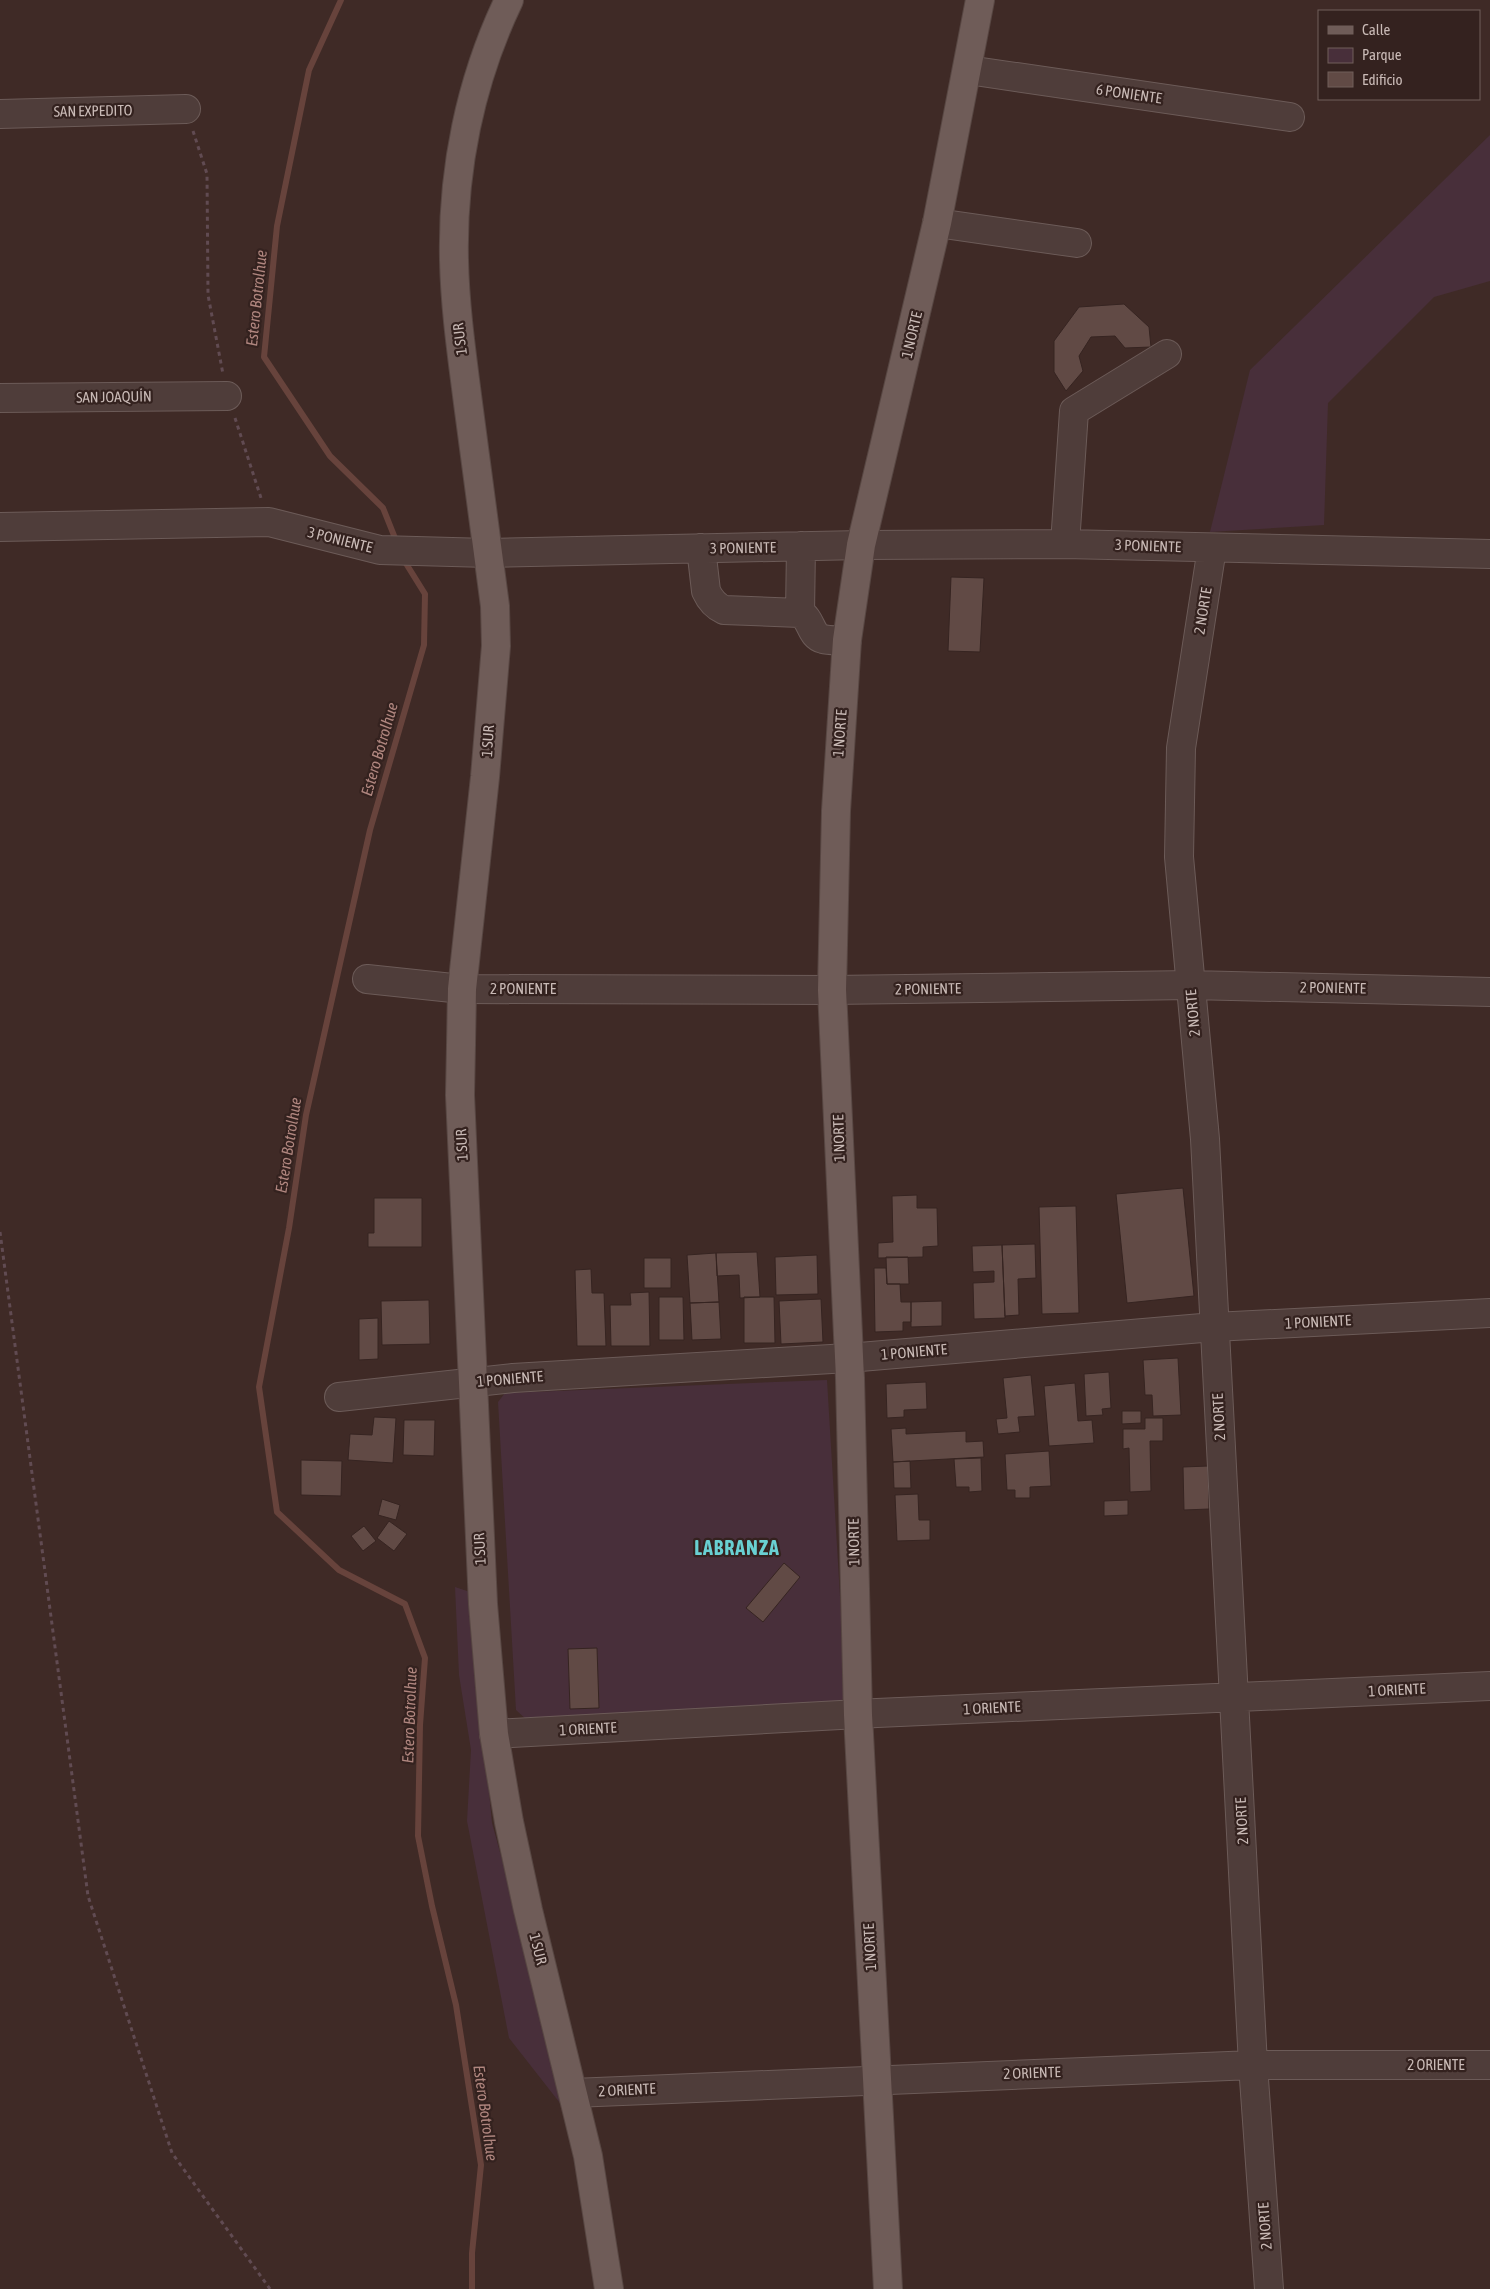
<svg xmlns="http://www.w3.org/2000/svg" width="1490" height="2289" font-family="'Asap Condensed',sans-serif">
<rect width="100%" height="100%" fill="#3f2a26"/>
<path fill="#482f3a" d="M1490,135V281L1434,297L1328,403L1324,525L1210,532L1250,370Z
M827,1380L846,1696L831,1709L528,1721L516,1710L498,1402L505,1393Z
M455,1587L470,1592L492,1823L574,2121L509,2038L467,1821L471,1750L459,1675Z"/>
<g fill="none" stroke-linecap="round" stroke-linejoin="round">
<path stroke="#67433c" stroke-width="6" d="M341,0L309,70L277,226L264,357L330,456L383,508L397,543
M402,557L425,594L424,645L370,830L306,1115L289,1228L259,1387L277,1512L339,1570L405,1604L425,1658L420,1725L418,1836L432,1906L456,2005L481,2165L472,2253V2289"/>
</g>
<path fill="#614a45" stroke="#362421" d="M1124,304L1149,327L1151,347L1125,348L1115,336L1091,337L1079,356L1083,371L1066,391L1054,372V341L1079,307Z
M951,577L984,578L980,652L948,651Z
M1183,1188L1194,1296L1127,1303L1116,1194Z
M917,1195V1208H937L938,1246L923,1247V1257L878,1258V1243L893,1242L892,1196Z
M374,1198H422V1247H368V1233H374Z
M1076,1206L1079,1313L1042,1314L1039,1207Z
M1035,1244L1036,1278L1018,1279L1019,1315L1005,1316L1002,1245Z
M1002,1245L1005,1318L974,1319L973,1283L994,1282V1271L973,1272L972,1246Z
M757,1252L760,1297L740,1298L739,1275L717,1276L716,1253Z
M716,1253L719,1302L690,1303L687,1255Z
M817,1255L818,1294L776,1295L775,1257Z
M886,1257H908L909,1284H887Z
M644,1258H671V1288H644Z
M874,1268H886L887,1284H900L901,1302H911V1322H903V1331L875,1332Z
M591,1269L592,1293H604L606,1346H577L575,1270Z
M649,1292L650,1346H611L610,1305H631L630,1293Z
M659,1297H683L684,1340H659Z
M744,1297H774L775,1343H744Z
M821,1299L823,1342L781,1344L779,1301Z
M429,1300L430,1344L382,1345L381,1301Z
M942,1301V1326L911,1327V1302Z
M719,1302L721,1339L692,1340L690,1303Z
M378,1318V1359L359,1360V1319Z
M1178,1358L1181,1415L1153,1416L1152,1395H1145L1143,1360Z
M1109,1372L1111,1408L1102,1409L1103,1415L1086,1416L1084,1374Z
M1031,1375L1035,1416L1018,1417L1020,1432L998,1434L996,1419L1007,1418L1003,1378Z
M926,1382L927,1409L904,1410V1417L887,1418L886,1384Z
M1075,1383L1078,1421L1092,1420L1094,1443L1049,1446L1044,1386Z
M1122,1411H1141V1423L1122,1424Z
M374,1417L396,1418L393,1463L348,1460L350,1434L372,1435Z
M1145,1418H1163V1441H1150L1151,1491L1130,1492L1129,1448L1123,1449V1429H1145Z
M404,1420H435L434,1456L403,1455Z
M906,1428V1434L966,1431V1442L983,1441L984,1457L893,1462L891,1429Z
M1049,1451L1051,1486L1030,1487V1498H1015V1490H1007L1005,1454Z
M981,1458L982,1491L969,1492V1487H956L954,1459Z
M301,1460L342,1461L341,1496L301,1495Z
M910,1461L911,1488H894L893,1462Z
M1208,1466L1209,1509L1184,1510L1183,1467Z
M918,1494L919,1520H930V1540L897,1541L895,1495Z
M382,1499L400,1505L396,1520L378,1515Z
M1128,1500V1515L1104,1516V1501Z
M389,1521L407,1534L394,1551L377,1538Z
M364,1526L376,1541L363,1551L351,1536Z
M784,1563L800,1577L763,1622L746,1608Z
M597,1648L599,1708L570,1709L568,1649Z"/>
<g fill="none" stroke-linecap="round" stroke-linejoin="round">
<defs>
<path id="minor" d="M968,70L1290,117
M0,114L186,109
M937,223L1077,243
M0,398L227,396
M0,527L269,522L380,550L488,553L861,545L1065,544L1490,554
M1065,544L1074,411L1167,354
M701,548L706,591C710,600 715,606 724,610L800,613C812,619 810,636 823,639C830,641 839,640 847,640
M1212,548L1181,748L1179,857L1205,1139L1253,2065L1269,2289
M800,613L801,546
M367,979L462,989L832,990L1191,985L1490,992
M339,1397L513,1378L848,1358L1214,1327L1490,1313
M494,1734L877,1713L1490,1686
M573,2093L1253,2065H1490"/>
<path id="major" d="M509,0C470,81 452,171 454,260C455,308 462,356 468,403C477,471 486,538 495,606L496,646L485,777L462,989L461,1045L460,1095L483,1604L494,1734L509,1822L528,1910L588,2156L609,2289
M888,2289L858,1715L850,1378L832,990L836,811L847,640L861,545L937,223L980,0"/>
</defs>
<use href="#minor" stroke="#6c5b58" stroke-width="30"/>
<use href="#major" stroke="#584743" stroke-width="30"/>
<path stroke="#614b52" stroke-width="3" stroke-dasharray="4 4" stroke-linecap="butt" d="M193,131L207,174L208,295L223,374
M235,418L261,498
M0,1232L88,1896L172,2153L270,2289"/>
<use href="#minor" stroke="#4f3d3a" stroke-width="28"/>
<use href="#major" stroke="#6f5c58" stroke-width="28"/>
</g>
<g text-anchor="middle" stroke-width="4.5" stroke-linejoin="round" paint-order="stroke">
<g font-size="15" fill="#c9bab6" stroke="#34221f">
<text transform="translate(1129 94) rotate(8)" y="5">6 PONIENTE</text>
<text transform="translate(93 111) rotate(-1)" y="5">SAN EXPEDITO</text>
<text transform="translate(912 335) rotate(-77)" y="5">1 NORTE</text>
<text transform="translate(460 339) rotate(-97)" y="5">1 SUR</text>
<text transform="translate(114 397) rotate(-1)" y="5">SAN JOAQUÍN</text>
<text transform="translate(340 540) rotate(14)" y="5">3 PONIENTE</text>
<text transform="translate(1148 546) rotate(2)" y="5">3 PONIENTE</text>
<text transform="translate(743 548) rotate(-1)" y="5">3 PONIENTE</text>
<text transform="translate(1203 611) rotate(-81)" y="5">2 NORTE</text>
<text transform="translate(840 733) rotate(-86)" y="5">1 NORTE</text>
<text transform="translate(488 741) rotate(-86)" y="5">1 SUR</text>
<text transform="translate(1333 988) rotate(1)" y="5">2 PONIENTE</text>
<text x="523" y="994">2 PONIENTE</text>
<text transform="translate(928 989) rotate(-1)" y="5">2 PONIENTE</text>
<text transform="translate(1193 1013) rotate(-95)" y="5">2 NORTE</text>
<text transform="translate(839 1138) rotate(-92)" y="5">1 NORTE</text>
<text transform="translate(462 1145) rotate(-93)" y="5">1 SUR</text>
<text transform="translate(1318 1322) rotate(-3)" y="5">1 PONIENTE</text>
<text transform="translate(914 1352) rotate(-5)" y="5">1 PONIENTE</text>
<text transform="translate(510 1379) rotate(-5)" y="5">1 PONIENTE</text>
<text transform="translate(1219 1417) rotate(-93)" y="5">2 NORTE</text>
<text transform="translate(854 1542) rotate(-91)" y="5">1 NORTE</text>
<text transform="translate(480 1549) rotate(-93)" y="5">1 SUR</text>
<text transform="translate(1397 1690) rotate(-3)" y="5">1 ORIENTE</text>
<text transform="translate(992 1708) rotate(-3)" y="5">1 ORIENTE</text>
<text transform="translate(588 1729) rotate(-3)" y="5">1 ORIENTE</text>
<text transform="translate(1242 1821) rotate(-93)" y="5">2 NORTE</text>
<text transform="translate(870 1947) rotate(-93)" y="5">1 NORTE</text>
<text transform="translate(538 1949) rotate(76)" y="5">1 SUR</text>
<text x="1436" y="2070">2 ORIENTE</text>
<text transform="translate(1032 2073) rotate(-2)" y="5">2 ORIENTE</text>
<text transform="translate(627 2090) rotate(-3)" y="5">2 ORIENTE</text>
<text transform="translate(1265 2226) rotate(-94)" y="5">2 NORTE</text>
</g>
<g font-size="16" font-style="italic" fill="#b0867f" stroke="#34221f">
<text transform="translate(256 298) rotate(-84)" y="6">Estero Botrolhue</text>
<text transform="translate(379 749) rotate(-74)" y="6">Estero Botrolhue</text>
<text transform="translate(288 1145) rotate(-81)" y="6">Estero Botrolhue</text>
<text transform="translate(409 1715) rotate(-88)" y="6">Estero Botrolhue</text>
<text transform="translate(486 2113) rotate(82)" y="6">Estero Botrolhue</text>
</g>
<g font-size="20" font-weight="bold" letter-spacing="1" fill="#69d0d2" stroke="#34221f">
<text x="737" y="1555">LABRANZA</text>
</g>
</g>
<rect x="1318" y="10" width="162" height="90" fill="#34221f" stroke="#705f5b"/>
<rect x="1328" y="26" width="25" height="8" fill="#6f5c58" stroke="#705f5b"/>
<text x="1362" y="35" font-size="15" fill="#c9bab6">Calle</text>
<rect x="1328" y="48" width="25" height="15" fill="#482f3a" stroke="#705f5b"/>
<text x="1362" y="60" font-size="15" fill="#c9bab6">Parque</text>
<rect x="1328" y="72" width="25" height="15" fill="#614a45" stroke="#705f5b"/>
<text x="1362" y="85" font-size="15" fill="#c9bab6">Edificio</text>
</svg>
